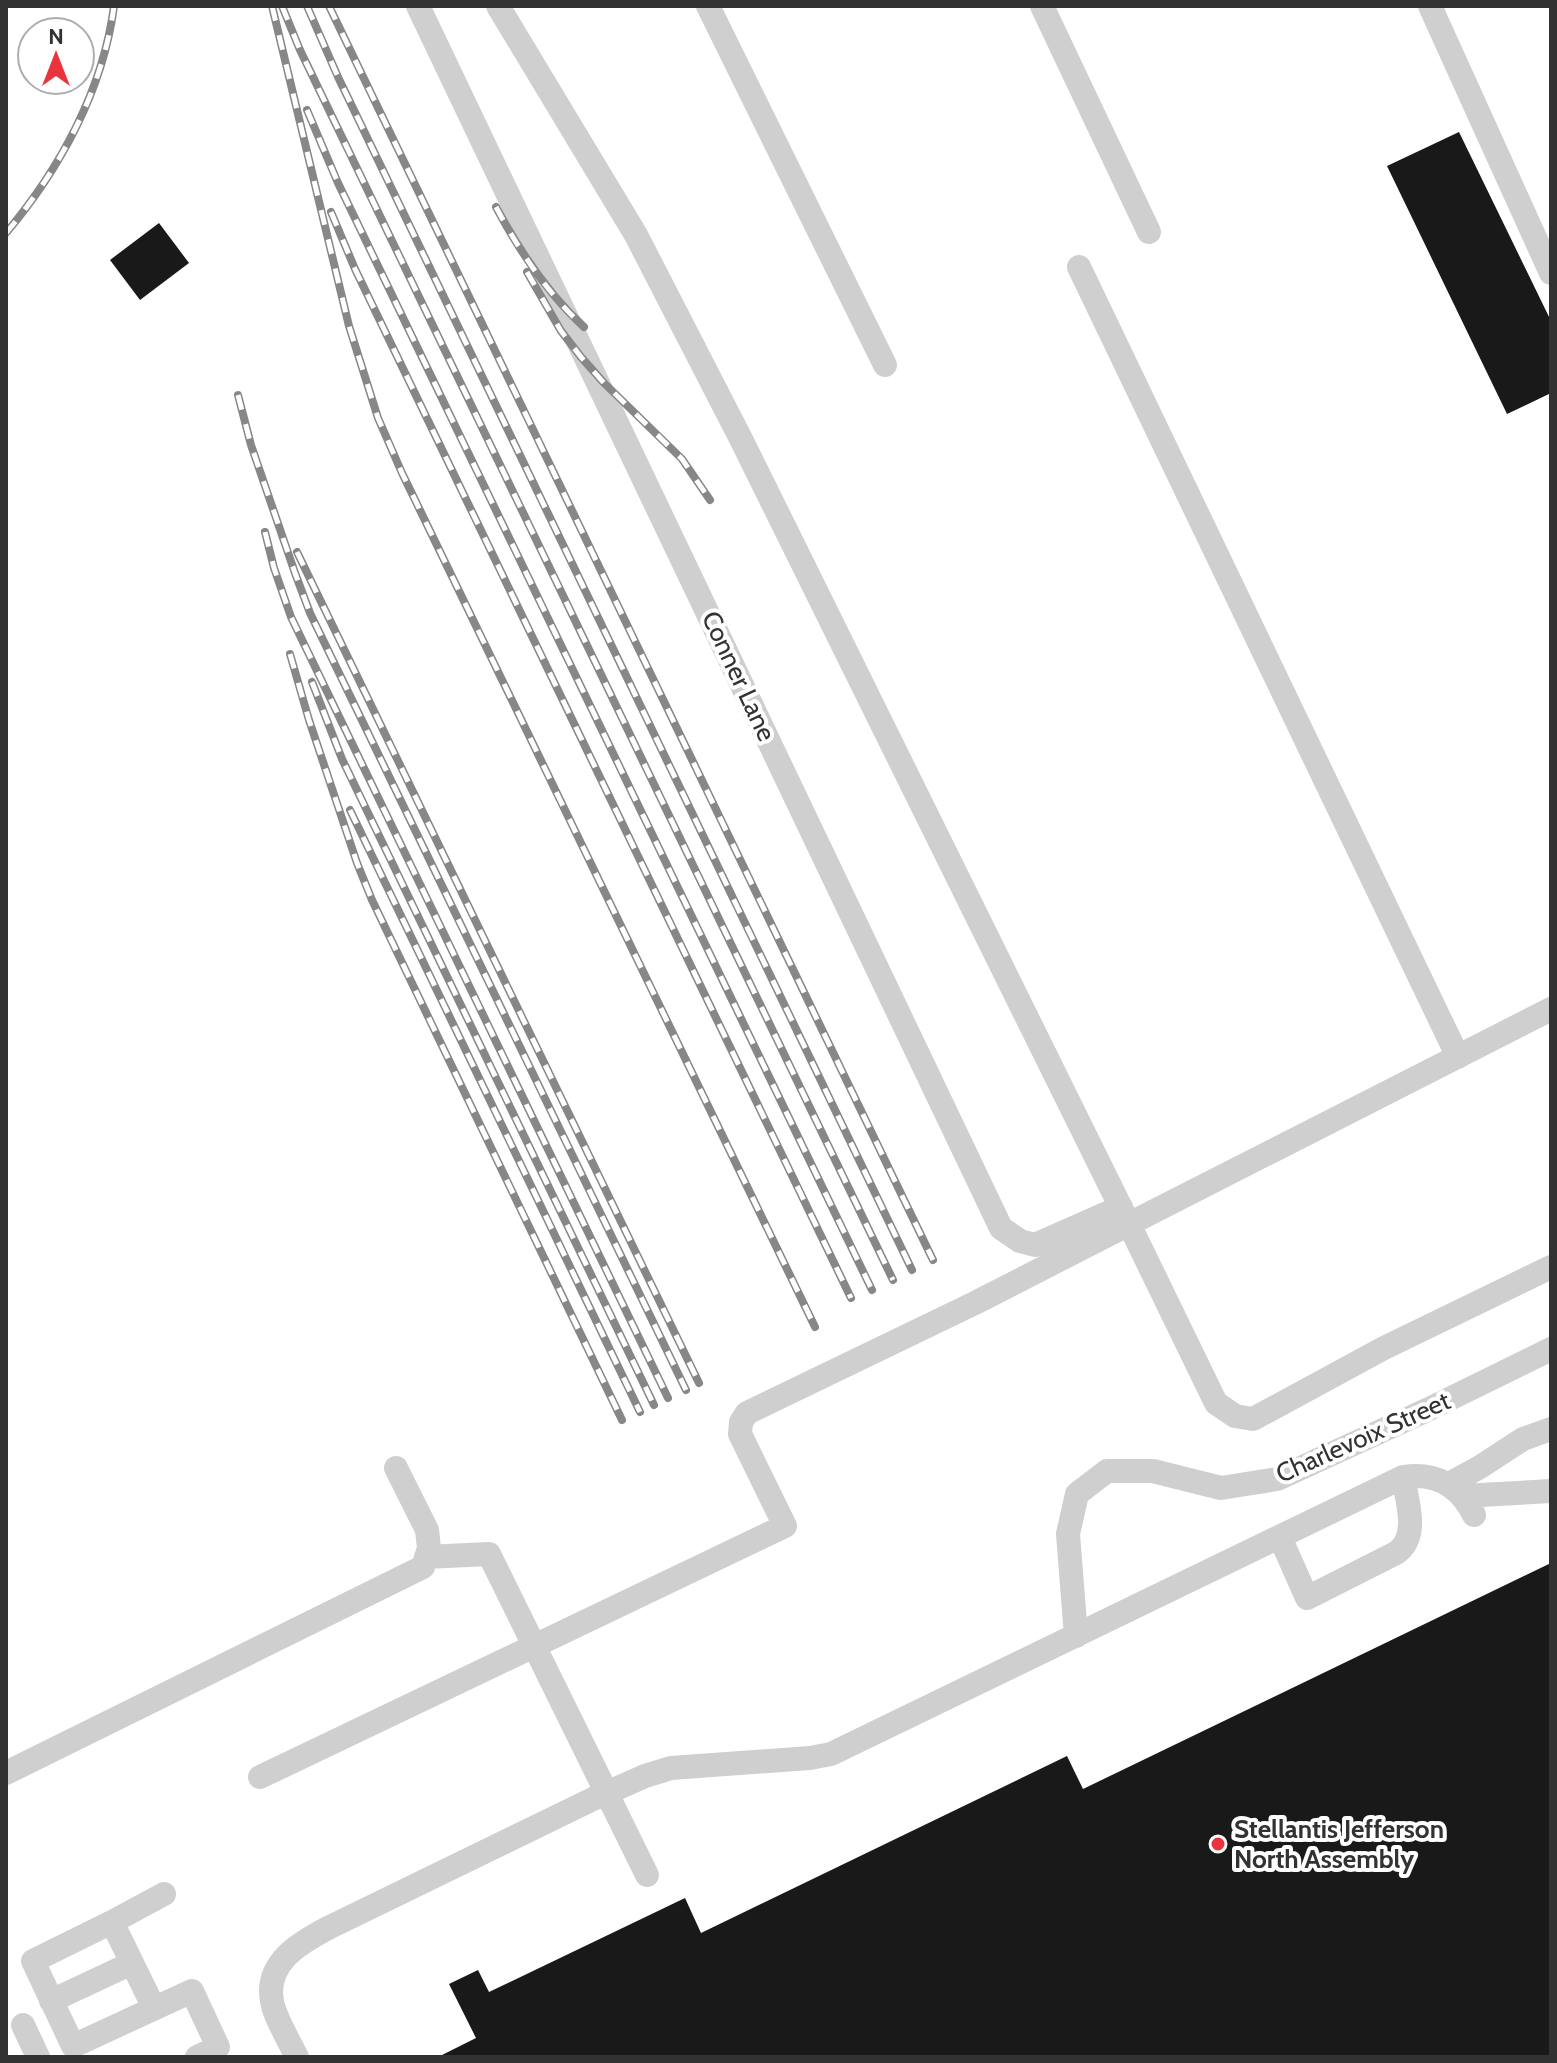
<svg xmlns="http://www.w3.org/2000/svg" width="1557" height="2063" font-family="Cabin,sans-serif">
<rect width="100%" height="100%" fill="#fff"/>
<path fill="#191919" d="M1459,132L1551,321V393L1507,414L1387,166Z
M159,223L189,263L140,300L110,260Z
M1551,1563V2057H438L476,2038L449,1984L478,1970L489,1992L685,1898L701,1933L1067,1756L1083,1789Z"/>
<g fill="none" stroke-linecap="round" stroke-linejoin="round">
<path stroke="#cfcfcf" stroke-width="24" d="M418,6L1001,1228L1020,1241L1035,1245L1121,1207
M708,6L885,365
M1042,6L1149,232
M1430,6L1551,273
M1079,267L1458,1057
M1551,1009L1129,1224L1216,1403L1235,1416L1253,1419L1384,1348L1551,1267
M1449,1484L1480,1467L1523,1439L1551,1429
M1462,1496L1551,1491
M1280,1537L1307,1598L1396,1553C1420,1537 1407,1501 1403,1477
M426,1557L489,1554L647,1875
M1076,1636L1068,1534L1077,1494L1107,1471H1153L1221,1488L1277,1479L1427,1410L1551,1349
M6,1773L423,1567L429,1548L427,1530L396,1468
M260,1777L785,1526L740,1434L741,1422L747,1413L977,1302L1129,1224L741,439L672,305L636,235L498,6
M618,1788L645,1776L671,1768L810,1758L831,1754L1403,1477C1436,1472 1460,1486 1474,1515
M112,1922L33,1961L73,2046L192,1991L218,2047L197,2057
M51,2001L132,1963
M154,2008L112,1922L164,1894
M23,2025L38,2057
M297,2057C289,2041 278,2023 273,2006C262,1964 299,1943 330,1927L595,1798"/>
<defs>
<path id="rail" d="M272,6L349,326L378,418L402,473L815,1327
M282,6L300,50L893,1280
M307,6L338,77L912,1270
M329,6L933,1260
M307,110L338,183L872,1290
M496,207C520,252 547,293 584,327
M331,212L355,269L851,1298
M6,233C60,169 103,90 114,6
M527,272L561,331L581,357L604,383L682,459L710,500
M238,395L251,445L295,573L310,613L686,1390
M265,532L274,568L291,617L668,1398
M297,552L699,1383
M290,654L309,720L357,863L372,900L622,1420
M312,682L342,759L654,1405
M350,810L640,1412"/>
</defs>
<use href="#rail" stroke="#878787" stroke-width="8"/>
<use href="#rail" stroke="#fff" stroke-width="5" stroke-dasharray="15" stroke-linecap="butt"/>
<path stroke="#cfcfcf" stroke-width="24" d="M595,1798L618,1788"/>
</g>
<circle fill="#e9333d" stroke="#fff" stroke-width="3" cx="1218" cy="1844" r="8"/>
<g text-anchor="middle" stroke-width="8" stroke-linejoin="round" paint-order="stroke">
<g font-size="26" fill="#323232" stroke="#fff">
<text transform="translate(739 676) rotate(65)" y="9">Conner Lane</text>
<text transform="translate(1363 1437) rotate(-24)" y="9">Charlevoix Street</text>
</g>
<g font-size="26" font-weight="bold" fill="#323232" stroke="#fff" text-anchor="start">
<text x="1234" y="1838">Stellantis Jefferson<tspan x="1234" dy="30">North Assembly</tspan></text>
</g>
</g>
<rect width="1557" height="2063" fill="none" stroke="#323232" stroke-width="16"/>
<g transform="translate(56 56)"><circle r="38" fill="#ffffff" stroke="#adadad" stroke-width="2"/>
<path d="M0-6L14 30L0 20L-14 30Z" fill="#e9333d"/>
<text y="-12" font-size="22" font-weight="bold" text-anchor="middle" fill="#323232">N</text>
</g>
</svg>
